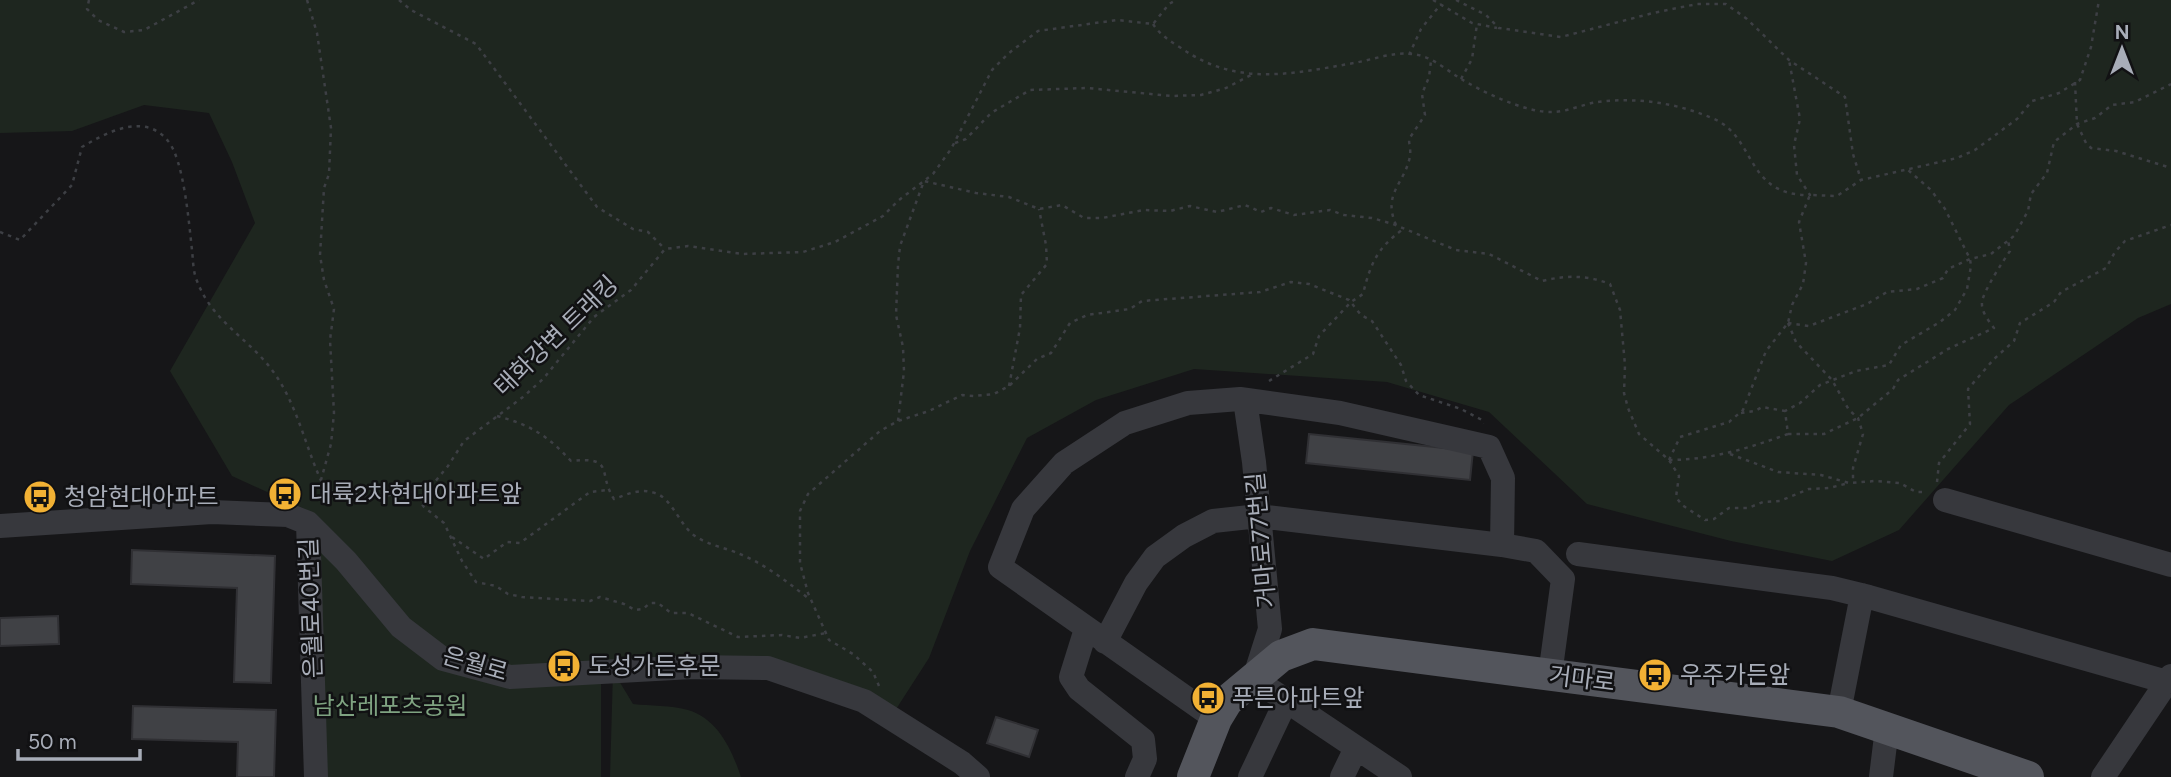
<svg xmlns="http://www.w3.org/2000/svg" width="2171" height="777" font-family="Figtree,'Noto Sans KR',sans-serif">
<rect width="100%" height="100%" fill="#161618"/>
<path fill="#1e261f" d="M0,0H2171V304L2138,318L2009,405L1899,530L1832,561L1731,541L1587,504L1489,412L1387,382L1194,369L1096,400L1027,438L970,551L929,658L891,717L768,658L601,672V777H323L309,511L232,476L170,371L255,223L232,162L209,113L144,105L72,131L0,133Z
M613,671L633,704C650,706 671,705 688,710C718,719 732,750 741,777H610Z"/>
<path fill="#404145" stroke="#303034" stroke-width="2" d="M1309,434L1473,451L1470,480L1306,463Z
M132,550L275,556L271,683L234,682L237,588L131,584Z
M58,616L59,644L0,646V618Z
M133,706L276,710L274,777H237L238,742L132,739Z
M996,717L1038,730L1029,757L987,743Z"/>
<g fill="none" stroke-linecap="round" stroke-linejoin="round">
<path stroke="#3d3f44" stroke-width="2.5" stroke-dasharray="3.5 5" stroke-linecap="butt" d="M89,0L87,9L98,20L124,32L144,30L199,0
M307,0L317,33L331,128L329,174L324,188L320,255L324,280L334,309L330,340L334,413L331,444L321,480
M399,0L411,10L476,44L597,207L633,229L648,232L665,249
M1433,0L1472,23L1497,28
M1456,0L1486,15L1499,28L1561,37L1653,13L1697,4H1726L1747,19L1789,60L1845,97L1853,154L1861,180L1957,158L1975,150L2017,119L2032,101L2059,93L2080,80L2091,47L2099,0
M1153,24C1160,35 1170,41 1181,48C1237,87 1291,74 1354,63C1376,59 1399,49 1422,56C1435,60 1447,70 1458,77C1480,91 1526,113 1552,112C1567,112 1583,104 1598,102C1637,97 1676,103 1712,118C1757,136 1744,196 1810,195L1797,175L1794,145L1800,119L1789,60
M1409,55L1421,29L1441,4
M1461,79L1472,59L1477,24
M2075,82L2077,124L2086,143L2091,148L2116,151L2171,168
M955,143L966,139L991,113L1030,90L1087,88L1172,96L1201,95L1226,88L1251,75
M1396,225C1382,193 1405,184 1410,156C1411,151 1409,144 1409,139L1425,115L1422,94L1429,77L1431,61
M0,232L20,240L72,185L82,147C107,132 145,112 168,141C184,160 189,224 192,250C193,259 193,272 197,281C212,321 249,339 272,370C299,406 306,452 326,491L382,497L433,484L448,466L464,441L523,397L543,379L594,317L631,290L665,249L688,246L743,254L803,252L835,242L883,216L899,200L933,174L951,149L992,70L1009,53L1038,31L1117,20L1153,24L1169,4L1176,0
M1788,323L1809,326L1867,304L1887,292L1917,289L1943,278L1948,269L1970,259L1991,254L2014,236L2028,211L2031,194L2047,173L2054,142L2077,124L2095,118L2112,105L2135,102L2171,84
M1788,323L1796,342L1832,380L1849,410L1858,418L1863,434L1853,468V482
M1269,381L1313,354L1319,336L1351,302L1363,294C1370,265 1377,248 1402,230
M1009,386L1020,328L1021,295L1047,264L1046,245L1039,209
M1741,413L1755,411L1762,407L1785,411
M497,416C531,425 548,436 571,461C616,456 597,473 614,499C628,494 640,488 655,493C672,498 680,526 695,536C708,545 726,548 740,554C766,565 786,581 808,598
M898,421L904,371L903,347L896,315L898,265L900,246L924,181L976,193L1009,197L1039,209L1062,205L1084,218H1102L1144,210L1170,211L1190,206L1217,212L1245,205L1261,212L1271,208L1294,215L1330,210L1344,215L1372,218L1393,224L1456,250L1489,254L1542,281C1566,275 1587,275 1610,284L1620,310L1625,365L1624,393L1628,408L1639,434L1669,460L1679,476L1676,497L1682,505L1705,520L1714,519L1729,508H1748L1763,502L1780,501L1809,489L1829,488L1849,483
M1788,434H1824L1858,418L1893,389L1898,380L1948,349L1994,328C1989,321 1981,312 1982,302C1983,292 2003,261 2010,251L2008,240
M1730,454L1778,472L1821,475L1849,483L1875,481L1900,483L1916,492H1926
M1669,460C1711,460 1749,448 1788,434L1785,411L1800,403L1820,385L1856,371L1889,365L1901,345L1940,322L1955,310L1967,289L1971,266L1970,259L1945,209L1931,190L1908,170
M1669,460L1680,437L1729,422L1743,410L1766,351L1788,323L1792,305L1803,284L1806,263L1799,222L1810,195L1837,196L1861,180
M1937,482L1939,463L1970,424L1968,389L1994,359L2014,341L2020,323L2054,302L2061,292L2106,268L2115,252L2125,241L2171,225
M412,491L424,507L444,523L462,561L476,582L496,586L508,594L522,597L590,601L600,597L624,604L635,610L643,609L650,603H658L671,613H688L738,637L782,635L800,638L826,633
M452,537L484,559L507,542L520,543L590,492L608,490
M879,686L873,672L853,654L829,640L808,593L800,563V511L808,494L880,431L898,421L929,411L962,395L974,396L994,394L1009,386L1037,359L1051,353L1070,323L1087,315L1130,309L1142,301L1260,292L1291,282L1309,284L1349,300L1361,315L1372,321L1401,365L1406,381L1419,395L1461,409L1482,420L1483,424"/>
<path stroke="#37383d" stroke-width="24" d="M1245,400L1254,462L1270,629L1254,679L1400,777
M1945,500L2171,565
M308,523L316,777
M0,526L212,512L288,515L308,523L346,561L401,627L443,659L510,677L692,667L768,668L864,701L962,763L978,777
M1578,554L1832,588L1869,597L2167,682
M1086,629L1071,677L1079,689L1143,740L1145,759L1137,777
M1105,642L1136,583L1155,557L1184,536L1213,521L1259,516L1502,545
M1839,712L1862,595
M1216,719L1000,567L1023,509L1064,463L1125,423L1188,403L1240,399L1340,413L1489,447L1503,478L1502,545L1536,551L1563,579L1550,675
M1250,777L1286,701
M1342,777L1356,748
M1881,777L1887,728
M2103,777L2171,676"/>
<path stroke="#53555c" stroke-width="32" d="M1193,777L1216,719L1227,701L1281,656L1313,644L1839,712L2028,777"/>
</g>
<defs>
<symbol id="bus-disc" viewBox="-11 -11 22 22"><circle r="9.5" fill="#f2b134" stroke="#111113"/><path d="M-5-6H5V4H4V6H2V4H-2V6H-4V4H-5ZM-3.5-4V0h7V-4ZM-3.5 1.2v1.5H-2V1.2ZM2 1.2v1.5H3.5V1.2Z" fill="#111"/></symbol>
</defs>
<g fill-rule="evenodd">
<use href="#bus-disc" x="266" y="475" width="38" height="38"/>
<use href="#bus-disc" x="21" y="478" width="38" height="38"/>
<use href="#bus-disc" x="545" y="647" width="38" height="38"/>
<use href="#bus-disc" x="1636" y="656" width="38" height="38"/>
<use href="#bus-disc" x="1189" y="679" width="38" height="38"/>
</g>
<g text-anchor="middle" stroke-width="5" stroke-linejoin="round" paint-order="stroke">
<g font-size="24" fill="#a8adb8" stroke="#111113">
<text transform="translate(556 336) rotate(-44)" y="8">태화강변 트래킹</text>
<text transform="translate(1261 540) rotate(-95)" y="8">거마로77번길</text>
<text transform="translate(311 608) rotate(-92)" y="8">은월로40번길</text>
<text transform="translate(475 664) rotate(16)" y="8">은월로</text>
<text transform="translate(1582 679) rotate(7)" y="8">거마로</text>
</g>
<g font-size="24" fill="#a8adb8" stroke="#111113" text-anchor="start">
<text x="310" y="502">대륙2차현대아파트앞</text>
<text x="64" y="505">청암현대아파트</text>
<text x="588" y="674">도성가든후문</text>
<text x="1680" y="683">우주가든앞</text>
<text x="1232" y="706">푸른아파트앞</text>
</g>
<g font-size="24" fill="#7fa381" stroke="#111113">
<text x="390" y="714">남산레포츠공원</text>
</g>
</g>
<g transform="translate(2122 49)" stroke="#111113" stroke-width="5" paint-order="stroke">
<path d="M0-5L12 26L0 18L-12 26Z" fill="#a8adb8"/>
<text y="-10" font-size="19" font-weight="bold" text-anchor="middle" fill="#a8adb8">N</text>
</g>
<path d="M18 749v10h122v-10" fill="none" stroke="#a8adb8" stroke-width="3.5"/>
<text x="28" y="749" font-size="21" fill="#a8adb8" stroke="#111113" stroke-width="5" paint-order="stroke">50 m</text>
</svg>
